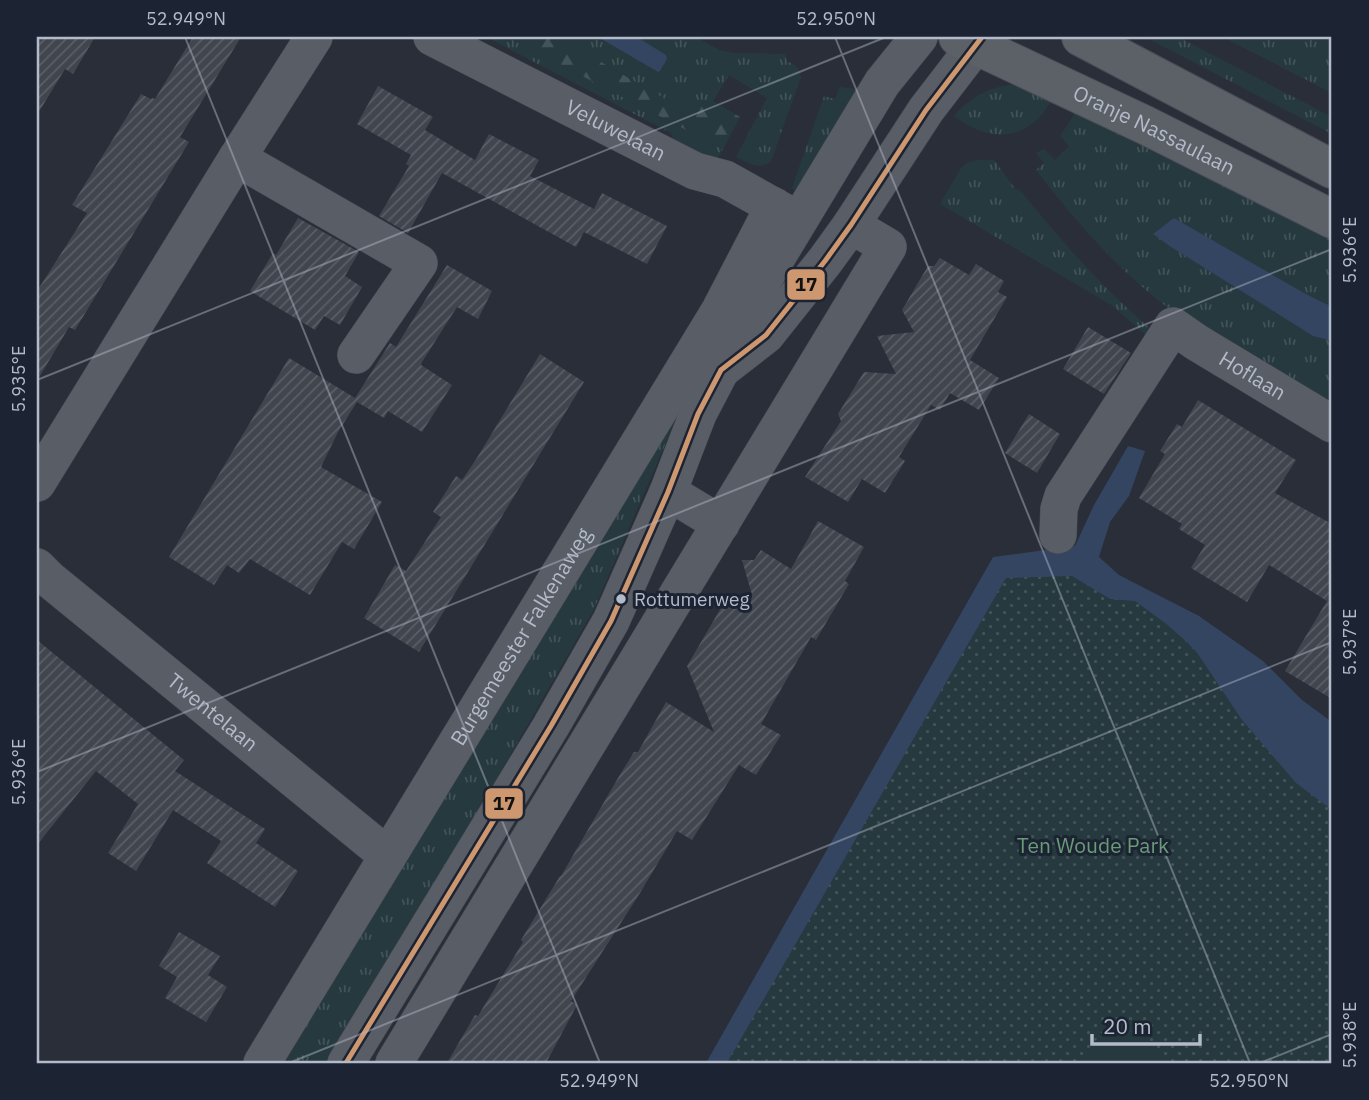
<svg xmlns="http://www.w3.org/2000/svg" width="1369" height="1100" font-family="'IBM Plex Sans',sans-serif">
<defs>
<pattern id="grass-tufts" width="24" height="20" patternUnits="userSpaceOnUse" patternTransform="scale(1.75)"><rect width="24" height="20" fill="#26393e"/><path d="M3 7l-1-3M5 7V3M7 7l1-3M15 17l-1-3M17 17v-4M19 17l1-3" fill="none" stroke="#435459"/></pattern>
<pattern id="forest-firs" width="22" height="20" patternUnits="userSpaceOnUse" patternTransform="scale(1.75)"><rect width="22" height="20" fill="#26393e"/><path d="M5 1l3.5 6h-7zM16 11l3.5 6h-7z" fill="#435459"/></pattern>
<pattern id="park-dots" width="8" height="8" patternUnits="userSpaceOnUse" patternTransform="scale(1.75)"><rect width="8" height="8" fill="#26393e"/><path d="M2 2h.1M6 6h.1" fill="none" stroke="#435459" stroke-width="1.8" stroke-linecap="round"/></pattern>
<pattern id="building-hatch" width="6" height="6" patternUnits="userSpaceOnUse" patternTransform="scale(1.75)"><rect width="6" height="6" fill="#41454e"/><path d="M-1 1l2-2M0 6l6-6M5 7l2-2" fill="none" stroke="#5a5e66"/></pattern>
</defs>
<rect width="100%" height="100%" fill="#292e38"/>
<path fill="url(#grass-tufts)" d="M486,37H507L723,149L718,158L700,164L678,152L671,133Z
M558,37H598L658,72L660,71L667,59L666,56L637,37H696L719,50L733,53L785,54L787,62C795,63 800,69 801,77L771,161C759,171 749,163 736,157L767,98L729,75L713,101L695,106H677Z
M1145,37H1178L1332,117V134Z
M1223,37H1332V93Z
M1015,84L1052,100C1048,106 1044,112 1039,118C1014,143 980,137 954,116C973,95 988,88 1015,84Z
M840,87L857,89L802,194L792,188L824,96L835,99Z
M1078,105L1332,233V307L1304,293L1154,234L1171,247L1313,336L1332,341V405L1188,322C1128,282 1080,227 1036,170L1044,163L1036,153L1044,149L1055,160L1069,146L1060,136L1072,118Z
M977,160H994L1016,190L1019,189C1060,239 1101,287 1151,329L1147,336L1113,306L940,204L961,168L967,163Z
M681,408L594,609L426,902L328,1063H276Z"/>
<path fill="url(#forest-firs)" d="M507,37H558L677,106H695L713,101L740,117L723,149Z"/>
<path fill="url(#park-dots)" d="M1076,563L1180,619L1332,759V1063H716L997,572Z"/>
<path fill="#26393e" d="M1115,1018L1168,1063H1081L1078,1061Z"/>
<path fill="#344562" d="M598,37H637L666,55L667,59L660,71L658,72Z
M1174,218L1304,293L1332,307V341L1313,336L1171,247L1153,234Z
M1128,446L1145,451L1129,496L1110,522L1099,557L1119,575L1199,616L1263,661L1302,700L1332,722V810L1296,783L1242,720L1198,654L1187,642L1165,623L1135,601L1110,599L1072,576L1006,578L727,1063H706L993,557L1075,546L1094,505Z"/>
<path fill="url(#building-hatch)" d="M37,37H95L73,74L65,69L37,115Z
M193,37H241L180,137L189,142L75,330L69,327L37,381V291L87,213L72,205L141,94L151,99L152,98L155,99Z
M378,86L433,117L425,130L475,160L489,134L539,160L530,176L594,209L602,193L667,226L647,264L584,232L576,247L442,173L408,233L379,216L409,166L406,164L411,155L357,124Z
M298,218L359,252L345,276L362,287L340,325L324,316L315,330L250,291L273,253L276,255Z
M940,258L969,275L976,264L1004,281L998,292L1007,297L970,360L999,378L979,410L950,393L940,410L931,405L899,457L905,461L885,493L862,479L848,502L805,477L841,421L838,414L864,372L896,374L877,336L914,332L902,310L928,266H934Z
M447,265L492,291L478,319L457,307L422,362L421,365L452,385L422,432L388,411L384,418L357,402L338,432L321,467L382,502L354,549L342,542L310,595L250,559L239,573L227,565L214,585L169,557L289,358L355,398L390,343L396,347Z
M1088,327L1131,353L1104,394L1063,369Z
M540,354L584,382L419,652L364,618L395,565L406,571L441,517L433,512L456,476L462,480L475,461Z
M1198,400L1296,460L1275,493L1332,524V699L1285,671L1327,601L1269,565L1247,602L1191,568L1205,545L1179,529L1182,524L1139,498L1165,454L1160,451L1177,424L1182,427Z
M1029,414L1060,434L1037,473L1005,453Z
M818,521L864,547L845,581L849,584L816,640L811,637L761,724L781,735L756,775L739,765L692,840L677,831L640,893L571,1001L577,1005L546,1063H447L475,1015L478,1016L523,942L521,940L560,876H561L618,778L634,752H638L666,702L714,732L687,666L728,596L752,595L742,560H754L761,550L791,569Z
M37,640L184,760L175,771L265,829L256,843L298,871L275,907L207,863L221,841L173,810L136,871L108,853L138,804L96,771L37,845Z
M179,932L220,956L208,975L227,987L206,1022L165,998L177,977L159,966Z"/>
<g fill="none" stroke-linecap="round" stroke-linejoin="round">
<defs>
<g id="minor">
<path id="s1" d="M432,37L695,171L725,179L793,217"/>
<path d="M237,158L419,263L356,355"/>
<path d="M721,370L766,335L825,261L851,225L926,110L982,37"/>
<path d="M37,483L237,158L314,37"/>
<path d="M668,492L721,524"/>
<path id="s2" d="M1058,535L1059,509L1063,496L1173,326L1196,342L1332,424"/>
<path id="s3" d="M37,567L49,579L388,856"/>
<path id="s4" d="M262,1063L720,310L774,206"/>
<path d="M346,1063L551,726L611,621L668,492L698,414L721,370L739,320L882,83L919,37"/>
<path d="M394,1063L888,247L851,225"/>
</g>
<g id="major">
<path id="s5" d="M958,37L1145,125L1332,219"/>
<path d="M1081,37L1332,169"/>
</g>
</defs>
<use href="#minor" stroke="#454951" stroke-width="38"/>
<use href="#major" stroke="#474b55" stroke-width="40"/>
<use href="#minor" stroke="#595d66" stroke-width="37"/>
<use href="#major" stroke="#5c6067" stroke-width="38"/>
<defs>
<path id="bus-1" d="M346,1063L551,726L611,621L668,492L698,414L721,370L766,335L825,261L851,225L926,110L982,37"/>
</defs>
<use href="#bus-1" stroke="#1c2433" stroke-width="10"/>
<use href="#bus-1" stroke="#cd976f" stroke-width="5"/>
</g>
<path fill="none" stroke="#b3bac9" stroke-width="2" stroke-opacity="0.45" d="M185,37L600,1063M835,37L1250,1063M37,380L886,37M37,772L1332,249M289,1063L1332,642M1260,1063L1332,1034"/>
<circle fill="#b3bac9" stroke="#1c2433" stroke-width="2.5" cx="621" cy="599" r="6"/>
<g text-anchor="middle" stroke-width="6" stroke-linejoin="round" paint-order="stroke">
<g font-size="19" fill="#b3bac9" stroke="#1c2433" text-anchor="start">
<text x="634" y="606">Rottumerweg</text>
</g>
<g font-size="21" fill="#b3bac9" stroke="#1c2433">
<text dy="7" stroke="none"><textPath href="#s1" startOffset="206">Veluwelaan</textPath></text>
<text dy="7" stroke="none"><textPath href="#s5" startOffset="217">Oranje Nassaulaan</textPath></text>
<text dy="7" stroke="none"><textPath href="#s2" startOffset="336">Hoflaan</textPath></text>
<text dy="7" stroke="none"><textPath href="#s4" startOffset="499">Burgemeester Falkenaweg</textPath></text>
<text dy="7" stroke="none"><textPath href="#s3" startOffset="228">Twentelaan</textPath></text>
</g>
<g font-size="21" fill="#699b77" stroke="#1c2433">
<text x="1093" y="853">Ten Woude Park</text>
</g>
</g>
<g stroke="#1c2433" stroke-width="2.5">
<rect x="786" y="268" width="40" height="33" rx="7" fill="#cd976f"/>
<rect x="484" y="787" width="40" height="33" rx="7" fill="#cd976f"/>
</g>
<g font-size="19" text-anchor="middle" font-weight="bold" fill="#111">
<text x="806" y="291">17</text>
<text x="504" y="810">17</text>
</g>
<rect width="1369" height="1100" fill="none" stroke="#1c2433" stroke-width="77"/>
<path d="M1092 1034v10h108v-10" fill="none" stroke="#b3bac9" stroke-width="3.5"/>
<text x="1103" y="1034" font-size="21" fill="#b3bac9" stroke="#1c2433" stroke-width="5" paint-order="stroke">20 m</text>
<rect x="38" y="38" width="1292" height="1024" fill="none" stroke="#b3bac9" stroke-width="2.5"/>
<g font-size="18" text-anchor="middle" fill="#b3bac9">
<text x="186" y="25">52.949°N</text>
<text x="836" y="25">52.950°N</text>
<text transform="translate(1350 250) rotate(-90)" y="6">5.936°E</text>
<text transform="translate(19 379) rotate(-90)" y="6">5.935°E</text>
<text transform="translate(1350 642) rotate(-90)" y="6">5.937°E</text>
<text transform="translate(19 772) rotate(-90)" y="6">5.936°E</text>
<text transform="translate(1350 1035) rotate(-90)" y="6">5.938°E</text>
<text x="599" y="1087">52.949°N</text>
<text x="1249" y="1087">52.950°N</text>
</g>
</svg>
